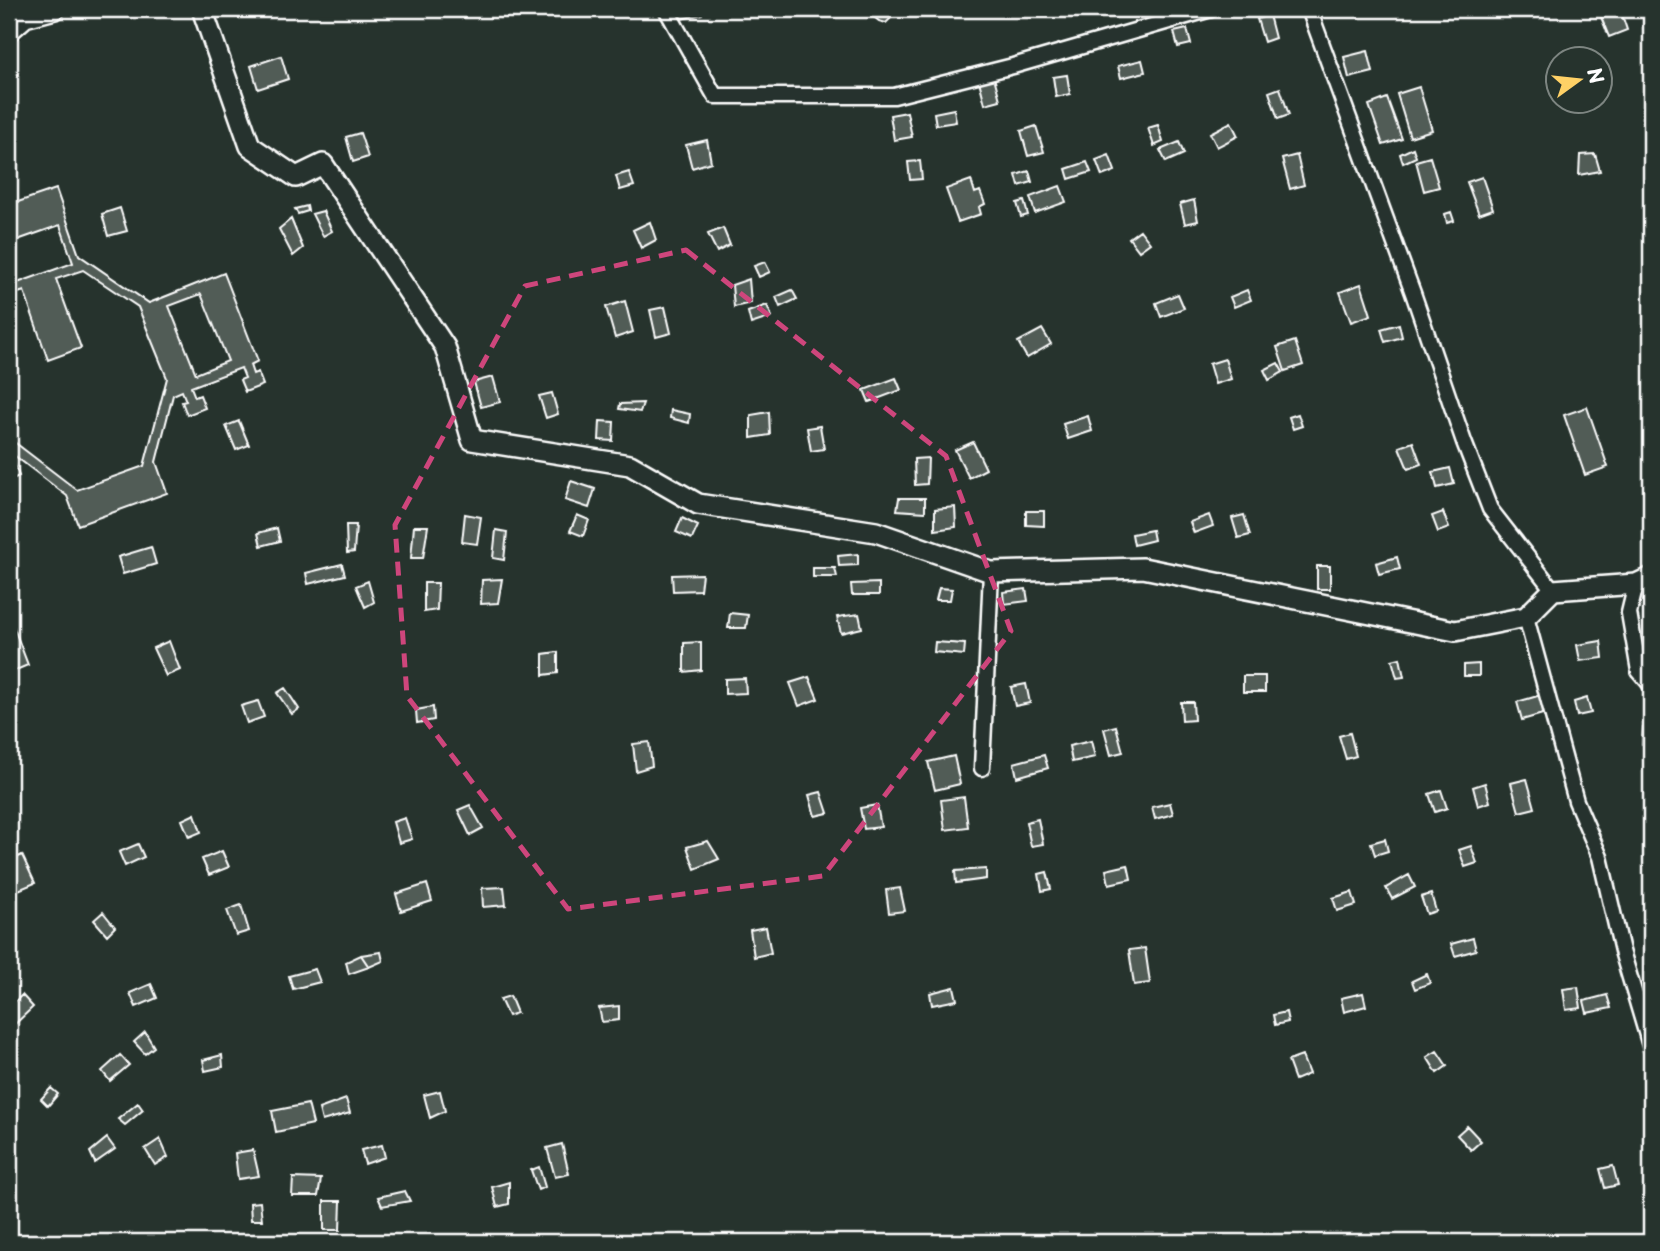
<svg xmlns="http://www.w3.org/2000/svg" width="1660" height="1251" font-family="'Playpen Sans',sans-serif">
<rect width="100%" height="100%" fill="#26332d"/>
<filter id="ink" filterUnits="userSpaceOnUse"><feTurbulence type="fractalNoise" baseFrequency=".0143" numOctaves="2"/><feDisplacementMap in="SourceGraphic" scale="14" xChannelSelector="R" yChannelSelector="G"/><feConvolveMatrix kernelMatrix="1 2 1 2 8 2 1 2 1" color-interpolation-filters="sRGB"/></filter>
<g filter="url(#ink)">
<path fill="#515c57" stroke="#fff" stroke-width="2" fill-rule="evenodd" d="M679,9H701L702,14L681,19Z
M875,9H891L894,11L893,16L886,23L879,21L874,17Z
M1620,9L1627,30L1609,37L1601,17Z
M1269,15L1275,38L1264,42L1257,19Z
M1187,29L1191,44L1178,47L1174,32Z
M1368,51L1373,72L1349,78L1344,57Z
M281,56L288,79L258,89L251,66Z
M1142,60L1145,72L1121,78L1118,66Z
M1067,75L1070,94L1056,97L1053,77Z
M994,77L1000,100L985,104L979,81Z
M1419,87L1432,130L1410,137L1397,94Z
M1280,88L1289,115L1278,119L1269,92Z
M1387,98L1402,139L1383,145L1369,105Z
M954,109L956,122L936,125L934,113Z
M907,112L912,137L894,140L890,115Z
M1231,122L1238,136L1217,147L1210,133Z
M1158,125L1163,142L1154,146L1148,128Z
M1036,126L1044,152L1028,156L1021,131Z
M360,133L368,157L353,162L346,137Z
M707,140L711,162L692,168L686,145Z
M1179,142L1184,154L1166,162L1160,150Z
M1413,148L1416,157L1403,163L1400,154Z
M1595,154L1600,171L1579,175L1580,155Z
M1109,155L1115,171L1102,176L1096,160Z
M1297,155L1304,185L1290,189L1282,159Z
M1430,157L1439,187L1424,191L1416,161Z
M920,161L922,179L910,180L908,162Z
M1087,162L1091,172L1069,179L1066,169Z
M1029,171L1032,182L1019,186L1016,175Z
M629,172L634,186L620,190L616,176Z
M1482,177L1493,209L1479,214L1467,182Z
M971,180L975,193L980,191L985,204L979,207L981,214L958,222L946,189Z
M1060,186L1066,202L1035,213L1030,197Z
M56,189L79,255L149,303L224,273L258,361L250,365L253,374L258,372L263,385L245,392L240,380L245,378L241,368L191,387L195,397L200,395L205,408L187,415L182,402L186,401L182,391L173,395L156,462L167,493L78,525L67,496L11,453L9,454V438L77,490L144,466L167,378L138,307L83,270L56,279L81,348L48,360L24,291L9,296V286L73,263L60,225L9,243V205ZM201,294L228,361L196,374L169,306Z
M1194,200L1198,221L1185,224L1180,204Z
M1024,201L1028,215L1021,217L1017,203Z
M307,206L308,211L298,214L295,209Z
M120,208L127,231L108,236L102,214Z
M323,211L332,231L323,236L312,214Z
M1451,212L1454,221L1447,223L1445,214Z
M291,219L303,248L293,256L279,229Z
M650,222L656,240L641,248L633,230Z
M723,228L730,245L717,252L708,234Z
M1140,230L1150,243L1139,251L1129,238Z
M765,262L770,272L759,277L754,266Z
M749,279L751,303L734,307L732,285Z
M1361,284L1371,315L1351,322L1340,292Z
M792,290L797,299L780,307L776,297Z
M1247,290L1251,300L1234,307L1230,297Z
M1178,294L1184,308L1161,317L1156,303Z
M625,301L633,332L615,338L606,307Z
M767,305L772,317L751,324L748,312Z
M665,307L671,333L656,337L650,310Z
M1399,324L1402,337L1385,342L1381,329Z
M1042,329L1051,344L1027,358L1018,342Z
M1295,341L1303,365L1285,371L1277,347Z
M1225,359L1231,379L1215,384L1209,364Z
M1278,363L1283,372L1269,380L1264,370Z
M493,377L500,402L481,407L474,382Z
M896,378L901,390L869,402L864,390Z
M552,393L558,414L546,418L539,396Z
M643,403L640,412L619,409L620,404Z
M1587,407L1608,467L1585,475L1564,415Z
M671,410L690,414L689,423L670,418Z
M769,412L770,435L751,438V415Z
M1298,414L1302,426L1293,429L1289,417Z
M1088,416L1092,431L1068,439L1063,424Z
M239,421L249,445L236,450L226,426Z
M600,421L614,422L613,441L599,440Z
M820,426L824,449L811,451L807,428Z
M973,442L986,469L969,478L955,450Z
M1413,442L1421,464L1408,469L1399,447Z
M928,458L927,484L915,485L914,459Z
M14,463L19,476L9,481V464V465Z
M1450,468L1454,484L1437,488L1433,472Z
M571,481L595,489L589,508L565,500Z
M899,498H925V512L897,510Z
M955,507L956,527L935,530V509Z
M1026,511H1044V526L1026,525Z
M1443,512L1449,528L1438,532L1432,516Z
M465,514L481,517L477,544L462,542Z
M577,515L589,520L583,536L570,531Z
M1209,515L1213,526L1194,533L1190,522Z
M1244,515L1250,535L1238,538L1232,518Z
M682,518L698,526L692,539L676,532Z
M346,525H356L354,552L347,553Z
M414,526H428L423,558H411Z
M277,528L280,541L261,546L258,533Z
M496,530L507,532L504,560L493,558Z
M1152,530L1154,540L1134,545L1132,534Z
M151,547L156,564L123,574L118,557Z
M858,554V565L839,566L838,556Z
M1397,557L1400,569L1379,574L1376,563Z
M342,564L345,575L308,584L306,573Z
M1317,566H1330V589H1317Z
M813,568H835L837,577H813Z
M702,574L700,590L673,591L672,575Z
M502,579L498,603L481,604L482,580Z
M368,581L374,602L365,607L356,586Z
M424,583H438L437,610L424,612Z
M879,583V595H852L851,584Z
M939,588L952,589L950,600H936Z
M1026,589L1028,601L1004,604L1003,592Z
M730,613L748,615L746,628H728Z
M859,614L862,628L841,633L837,617Z
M9,615L28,665L9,673Z
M169,641L180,670L166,676L153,648Z
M1601,641L1603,658L1580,661L1577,645Z
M701,642V670L684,672V643Z
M935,642L965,644L964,655L934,652Z
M558,652V673L543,675V654Z
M1400,658L1404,677L1397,678L1392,660Z
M1479,664V676H1464V665Z
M1243,676H1265V692H1243Z
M809,677L818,699L799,706L790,683Z
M745,678L746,693L725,694V679Z
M1026,684L1030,703L1015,706L1011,687Z
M285,688L299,709L292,714L277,693Z
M1541,695L1546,713L1522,720L1517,702Z
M1587,698L1591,713L1577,716L1574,702Z
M258,701L264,717L247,723L241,706Z
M1181,702H1193L1194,720L1182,721Z
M433,707L434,720L417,723L416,710Z
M1116,726L1123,752L1111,755L1104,729Z
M1643,727L1651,728V745L1642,744Z
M1350,733L1356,756L1346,759L1339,736Z
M1091,741L1095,757L1072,762L1069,746Z
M649,742L652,766L636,771L633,744Z
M1044,755L1048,768L1017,777L1014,763Z
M954,756L960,784L935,790L928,762Z
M1527,779L1535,808L1519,812L1511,783Z
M1485,783L1490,802L1478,806L1473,787Z
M1441,790L1447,808L1435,812L1429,794Z
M821,792L828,813L815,816L809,795Z
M964,797L968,827L945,830L941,800Z
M1170,803L1173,814L1155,819L1152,807Z
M470,805L483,828L470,835L458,810Z
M877,805L881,827L864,829L860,808Z
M195,814L201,832L189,837L182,820Z
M405,818L412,839L399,843L393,822Z
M1038,819L1043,844L1031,846L1026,822Z
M1385,839L1388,851L1375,855L1371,843Z
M708,841L719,859L695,869L687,847Z
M138,844L144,857L125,866L119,852Z
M1471,846L1477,863L1465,867L1459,850Z
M222,851L229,867L209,875L202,859Z
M22,855L35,883L16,891L9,875V862Z
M1128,865L1131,879L1109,884L1106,870Z
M986,869V879L956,883L955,871Z
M1047,872L1051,889L1042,891L1039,874Z
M1409,875L1415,887L1392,899L1386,888Z
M427,884L432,901L401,911L396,894Z
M504,887L506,905L483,907L482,888Z
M900,888L905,911L889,913L886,890Z
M1352,892L1356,905L1337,911L1333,898Z
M1431,894L1436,911L1427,914L1421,897Z
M241,905L249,931L236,935L227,910Z
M103,912L115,927L107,935L94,920Z
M766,927L771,953L754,957L750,930Z
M1473,938L1476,950L1455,956L1451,944Z
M1145,948L1150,983L1134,985L1129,950Z
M381,952L383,961L369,967L361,955Z
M361,955L369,967L349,974L346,962Z
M315,969L320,982L293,989L289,976Z
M1427,974L1430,983L1415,989L1412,981Z
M151,984L157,998L136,1007L130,993Z
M954,987L957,1000L932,1005L930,993Z
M1578,987L1581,1008L1566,1010L1563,989Z
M1363,993L1366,1006L1344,1012L1341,998Z
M22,995L33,1007L12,1027L9,1023V1007Z
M1607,995L1611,1008L1587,1013L1584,1001Z
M510,996L517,1013L508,1016L500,999Z
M619,1006V1020L602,1022L599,1008Z
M1286,1012L1288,1022L1275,1025L1273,1015Z
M145,1032L154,1047L145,1054L134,1042Z
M1437,1051L1447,1066L1437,1073L1427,1057Z
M120,1055L129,1065L110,1081L102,1071Z
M222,1055L223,1067L205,1071L203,1060Z
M1302,1056L1309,1074L1295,1080L1288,1061Z
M51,1088L58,1094L48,1106L41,1099Z
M440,1091L445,1111L430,1118L424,1095Z
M346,1099L350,1113L322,1121L319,1109Z
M138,1103L143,1110L125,1125L118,1119Z
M308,1104L313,1124L276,1132L272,1111Z
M1467,1126L1481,1141L1471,1150L1457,1135Z
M107,1138L115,1149L95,1163L90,1152Z
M160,1139L168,1157L155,1165L145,1149Z
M562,1144L569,1174L555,1177L547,1148Z
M382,1145L385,1157L365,1164L361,1150Z
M253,1150L259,1176L238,1179L235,1153Z
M1613,1166L1618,1185L1605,1188L1600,1169Z
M539,1167L545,1187L538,1190L531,1170Z
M293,1178L321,1179L318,1196H292Z
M509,1182V1204L497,1207L492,1187Z
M405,1191L410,1201L382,1206L378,1197Z
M324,1201H341L340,1230H324Z
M260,1202L262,1220H251L250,1203Z"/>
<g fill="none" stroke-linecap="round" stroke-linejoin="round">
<defs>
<path id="street" d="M666,9L715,96H894L1013,66L1211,9
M1309,9L1413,293L1464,442L1490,509L1553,590
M1636,584L1629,613L1639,671L1651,685
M1526,617L1576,801L1600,857L1622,951L1651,1049
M982,768L991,572"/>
<path id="secondary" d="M202,9L250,146L296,177L323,164L445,347L472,440L630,465L698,504L876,532L991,572L1143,568L1455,631L1526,617L1553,590L1636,584L1651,577
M9,31L25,17L55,9"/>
</defs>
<use href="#street" stroke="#fff" stroke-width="19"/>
<use href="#secondary" stroke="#fff" stroke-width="24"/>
<use href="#street" stroke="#26332d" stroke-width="14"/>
<use href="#secondary" stroke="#26332d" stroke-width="19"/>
</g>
</g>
<path fill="none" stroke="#ce467c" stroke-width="5" stroke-dasharray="14 9" stroke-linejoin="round" d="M686,250L946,456L1011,631L823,876L568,909L407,696L395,525L525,286Z"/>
<rect width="1660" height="1251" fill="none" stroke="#26332d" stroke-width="35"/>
<rect x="18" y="18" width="1625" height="1216" fill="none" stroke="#fff" stroke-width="2.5" filter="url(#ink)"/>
<g transform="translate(1579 80) rotate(75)"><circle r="33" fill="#26332d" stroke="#7d8581" stroke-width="2"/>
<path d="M0-5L12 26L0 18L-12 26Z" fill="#ffd166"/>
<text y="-10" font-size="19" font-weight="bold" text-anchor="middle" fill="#ffffff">N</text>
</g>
</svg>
